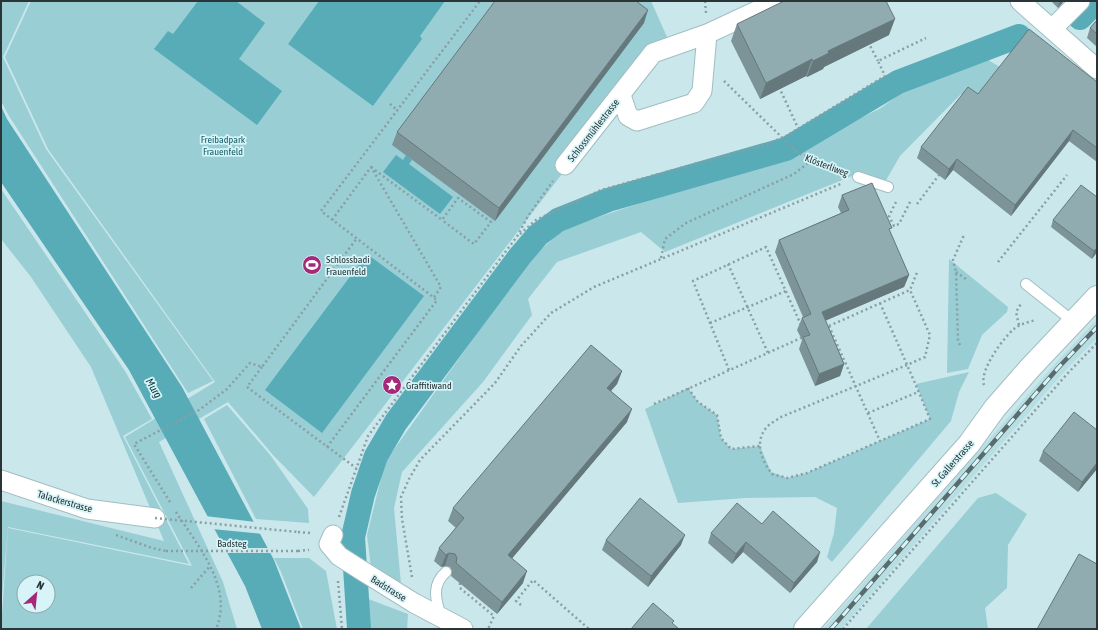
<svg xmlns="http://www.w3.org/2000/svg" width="1098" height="630" font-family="'Asap Condensed',sans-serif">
<rect width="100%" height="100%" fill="#cae7ec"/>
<path fill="#b7dfe3" d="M1097,319V338L1063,373L841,629H823L1052,367Z"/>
<path fill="#99ced5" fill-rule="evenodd" d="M1,1H29L3,57L46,149L213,381L188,393L9,116L1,101Z
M31,1H651L667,37L314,497L273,455L228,402L159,442L223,582L237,629H1L8,528L192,566L125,437L215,382L48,149L5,57ZM24,582H48V606H24Z
M983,57L1000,67L974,102L961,94L900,156L885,182L862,172L665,252L641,232L557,262L528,299L532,315L483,382L402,472L394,508L401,584L371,568L367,535L385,462L528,262L563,229L792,152L881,108L924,76Z
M1,189L125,371L152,419L123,436L189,564L8,527L1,608V501L164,541L91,367L31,277L1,239Z
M949,259L1008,307L1007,312L982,335L968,369L947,373Z
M969,372L959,392L951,421L832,562L827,557L834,533L837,508L815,497L746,498L678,503L645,409L688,388L698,402L717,415L721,438L731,449L760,446L771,472L787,478L807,473L930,419L916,384Z
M227,405L271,456L308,509L309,523L256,519L204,419Z
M996,493L1027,514L1008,545L1007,588L985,608L988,629H866L978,498Z
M274,558H309L326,571L337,629H303L281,572Z
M363,597L408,614L407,629H364Z"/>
<path fill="#57acb8" d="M198,1H236L265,23L239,59L282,91L257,125L154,49L168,31L173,34Z
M319,1H445L420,36L422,39L373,106L288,44Z
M1,106L7,119L182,387L274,560L301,629H262L245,586L129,370L1,182Z
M396,155L403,160L406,155L412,160L409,164L453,197L440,214L383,172Z
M367,254L424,296L322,433L265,390Z"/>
<path fill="#cae7ec" d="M205,516L256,522L263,534L212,529Z
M222,548H270L273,553H225Z"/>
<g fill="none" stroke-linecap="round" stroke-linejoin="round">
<path stroke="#57acb8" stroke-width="24" d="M1080,18L1097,1
M359,629L353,537L363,494L376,456L396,422L520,256L538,235L558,220L608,200L786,149L898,82L1019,36"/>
<defs>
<path id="service" d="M858,177L888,187
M1026,284L1074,322
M441,616C435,599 432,584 446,572"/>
<path id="minor" d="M1020,1L1097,69
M1052,29L1080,1
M621,95L628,116L637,121L694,103L702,91L707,34
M565,165L653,53L707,34L778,1
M1,480L87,509L155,518
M333,535L329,544L339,556L361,570L414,603L463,629"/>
<path id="secondary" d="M805,629L969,444L995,408L1030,368L1097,297"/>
</defs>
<use href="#service" stroke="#a1bec2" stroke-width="12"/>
<use href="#minor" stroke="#a1bec2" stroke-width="21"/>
<use href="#secondary" stroke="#a1bec2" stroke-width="24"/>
<path stroke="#899fa3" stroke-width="2.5" stroke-dasharray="2 3" stroke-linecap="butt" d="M705,1L706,13
M868,42L878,61
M724,81L798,153L844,171
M779,87L798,128
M390,104L397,110
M371,167L442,220L458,198L491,222L474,244L442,220
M896,202L889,216L894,226L899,224L911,200
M917,204L939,175
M332,220L371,167L441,287L434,297
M520,234L536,220L601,190L767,144L786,136L885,76L878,61L926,38
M661,258L665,239L686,223L794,174L813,159
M998,262L1067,175
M728,264L768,353
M956,272L966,279
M880,303C897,342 914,380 930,419L807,473L787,478L772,474C762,461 754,443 766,428C769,424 777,420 781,417L907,365L925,357L930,335L910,290L918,270
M710,323L786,291
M1019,325L1016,312L1022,302
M829,326L880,441
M829,326L910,290
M960,345L958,341L956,272L953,260L964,235
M262,367L247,387L356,468
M729,370L693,281L766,247L801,325
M984,385C979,371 1003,338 1014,329C1020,324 1028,322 1036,320
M688,388L698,402L717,415L721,438L731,449L760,446
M654,404L801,338
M868,413L918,392
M327,447L437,300L321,211L480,1
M170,502L134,444L199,410L227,389L250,363L262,367L357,238
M176,512C197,545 234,587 216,629
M339,517L368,436L518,235L528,216L553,181
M298,532L311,533
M116,535L152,548L166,551
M298,551L309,550
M412,577L402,519L401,497L409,479L420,460L495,383L521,346L551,313L594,287L843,183
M338,581L342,629
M460,583V588L494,616L488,629
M191,588L210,566
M521,605L516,601L533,580L589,629
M843,629L1068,373L1097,343"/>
<use href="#service" stroke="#fff" stroke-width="10"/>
<use href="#minor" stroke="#fff" stroke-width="19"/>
<use href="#secondary" stroke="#fff" stroke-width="22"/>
<defs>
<path id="rail" d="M831,629L1058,368L1097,327"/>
</defs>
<use href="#rail" stroke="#5a6b6e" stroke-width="4.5"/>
<use href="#rail" stroke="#d7f5f9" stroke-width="3" stroke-dasharray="9" stroke-linecap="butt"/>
<path stroke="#899fa3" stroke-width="2.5" stroke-dasharray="2 3" stroke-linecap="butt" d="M155,518L298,532
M166,551H298"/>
</g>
<path fill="#7c9498" d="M1051,1H1064L1058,8Z
M1097,20V47L1087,38L1090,28Z
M644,23L495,221L392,145L397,132Z
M737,24L889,35L824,67L823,69L807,77L806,76L760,99L731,41Z
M1097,82V162L1069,141L1011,216L953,170L945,180L917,158L921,147L978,94Z
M842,195L890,232L909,275L904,287L825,321L844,364L840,376L815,386L799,349L802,340L797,330L802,318L803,317L775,252L779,240L841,213L838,207Z
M1097,197V252L1092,259L1051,227L1053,220Z
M622,371L617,384L611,391L627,422L512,558L523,583L497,614L451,576L452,571L450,567L445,566L441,567L434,561L439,548L456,528L448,521L453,508Z
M1097,430V469L1078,492L1039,461L1043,451Z
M762,524L820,552L817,562L790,593L743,552L732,564L708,543L711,533Z
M606,540L681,545L648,587L602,550Z"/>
<path fill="#65787c" d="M1060,1H1064L1058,8Z
M648,10L644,23L495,221L499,208Z
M895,19L889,35L824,67L823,69L807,77L813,61L828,51Z
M812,59L806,76L760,99L766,83Z
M1073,130L1069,141L1011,216L1015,205Z
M957,159L953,170L945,180L949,169Z
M1097,248V252L1092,259L1094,251Z
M909,275L904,287L817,324L822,312Z
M844,364L840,376L815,386L819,374Z
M622,371L617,384L602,401L607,388Z
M632,409L627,422L504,568L508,555Z
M1097,463V469L1078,492L1082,482Z
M685,535L681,545L648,587L651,576Z
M746,542L743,552L732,564L736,554Z
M820,552L817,562L790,593L794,583Z
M449,553L445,566L441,567L446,555Z
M527,571L523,583L497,614L502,602Z"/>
<path fill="#90acb1" stroke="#65787c" d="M495,1H636L648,10L499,208L397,132Z
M784,1H886L895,19L828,51L829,53L813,61L812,59L766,83L737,24Z
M1097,20V34L1090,28Z
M1029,29L1097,82V148L1073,130L1015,205L957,159L949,169L921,147L968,87L978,94Z
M872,183L892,228L889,229L909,275L822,312L844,364L819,374L803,337L810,335L802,318L811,314L779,240L849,210L842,195Z
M1081,185L1097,197V248L1094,251L1053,220Z
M591,345L622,371L607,388L632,409L508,555L527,571L502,602L456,563L457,558L455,554L449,553L446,555L439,548L464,518L453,508Z
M1074,412L1097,430V463L1082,482L1043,451Z
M640,498L685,535L651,576L606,540Z
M737,503L762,524L773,511L820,552L794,583L746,542L736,554L711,533Z
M1079,554L1097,564V629H1037Z
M653,603L674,621L672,623L679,629H631Z"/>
<defs>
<symbol id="stadium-disc" viewBox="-11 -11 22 22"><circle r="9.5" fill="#a52879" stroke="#d7f5f9"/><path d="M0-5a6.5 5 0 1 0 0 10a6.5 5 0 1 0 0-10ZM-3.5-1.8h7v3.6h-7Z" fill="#fff"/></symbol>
<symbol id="sight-disc" viewBox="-11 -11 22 22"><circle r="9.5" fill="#a52879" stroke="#d7f5f9"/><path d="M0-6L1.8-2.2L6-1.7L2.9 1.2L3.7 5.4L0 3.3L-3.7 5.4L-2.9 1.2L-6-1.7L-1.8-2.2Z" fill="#fff"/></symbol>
</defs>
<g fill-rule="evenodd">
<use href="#stadium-disc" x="301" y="254" width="22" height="22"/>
<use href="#sight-disc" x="381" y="374" width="22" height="22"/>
</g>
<g text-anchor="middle" stroke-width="3.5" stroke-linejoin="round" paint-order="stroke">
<g font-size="10" fill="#293537" stroke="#d7f5f9">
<text transform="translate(593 130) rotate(-52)" y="4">Schlossmühlestrasse</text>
<text transform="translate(827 165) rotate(21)" y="4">Klösterliweg</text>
<text transform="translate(952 463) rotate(-49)" y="4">St. Gallerstrasse</text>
<text transform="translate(65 501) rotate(16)" y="4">Talackerstrasse</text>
<text x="232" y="547">Badsteg</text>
<text transform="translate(389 588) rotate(32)" y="4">Badstrasse</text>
</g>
<g font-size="10" fill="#175f68" stroke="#d7f5f9">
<text x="223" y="143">Freibadpark<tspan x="223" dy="12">Frauenfeld</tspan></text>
</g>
<g font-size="10" fill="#293537" stroke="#d7f5f9" text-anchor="start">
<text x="326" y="263">Schlossbadi<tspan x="326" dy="12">Frauenfeld</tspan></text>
<text x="406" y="389">Graffitiwand</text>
</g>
<g font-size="11" font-style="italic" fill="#09343a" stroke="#d7f5f9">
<text transform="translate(154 388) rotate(60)" y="4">Murg</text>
</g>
</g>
<rect width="1098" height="630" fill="none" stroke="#293537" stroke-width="4"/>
<g transform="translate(36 594) rotate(27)"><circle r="19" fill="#d7f5f9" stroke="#91a8ab"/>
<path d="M0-3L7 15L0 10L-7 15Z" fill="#a52879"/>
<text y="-6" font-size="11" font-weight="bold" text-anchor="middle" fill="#293537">N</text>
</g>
</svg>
